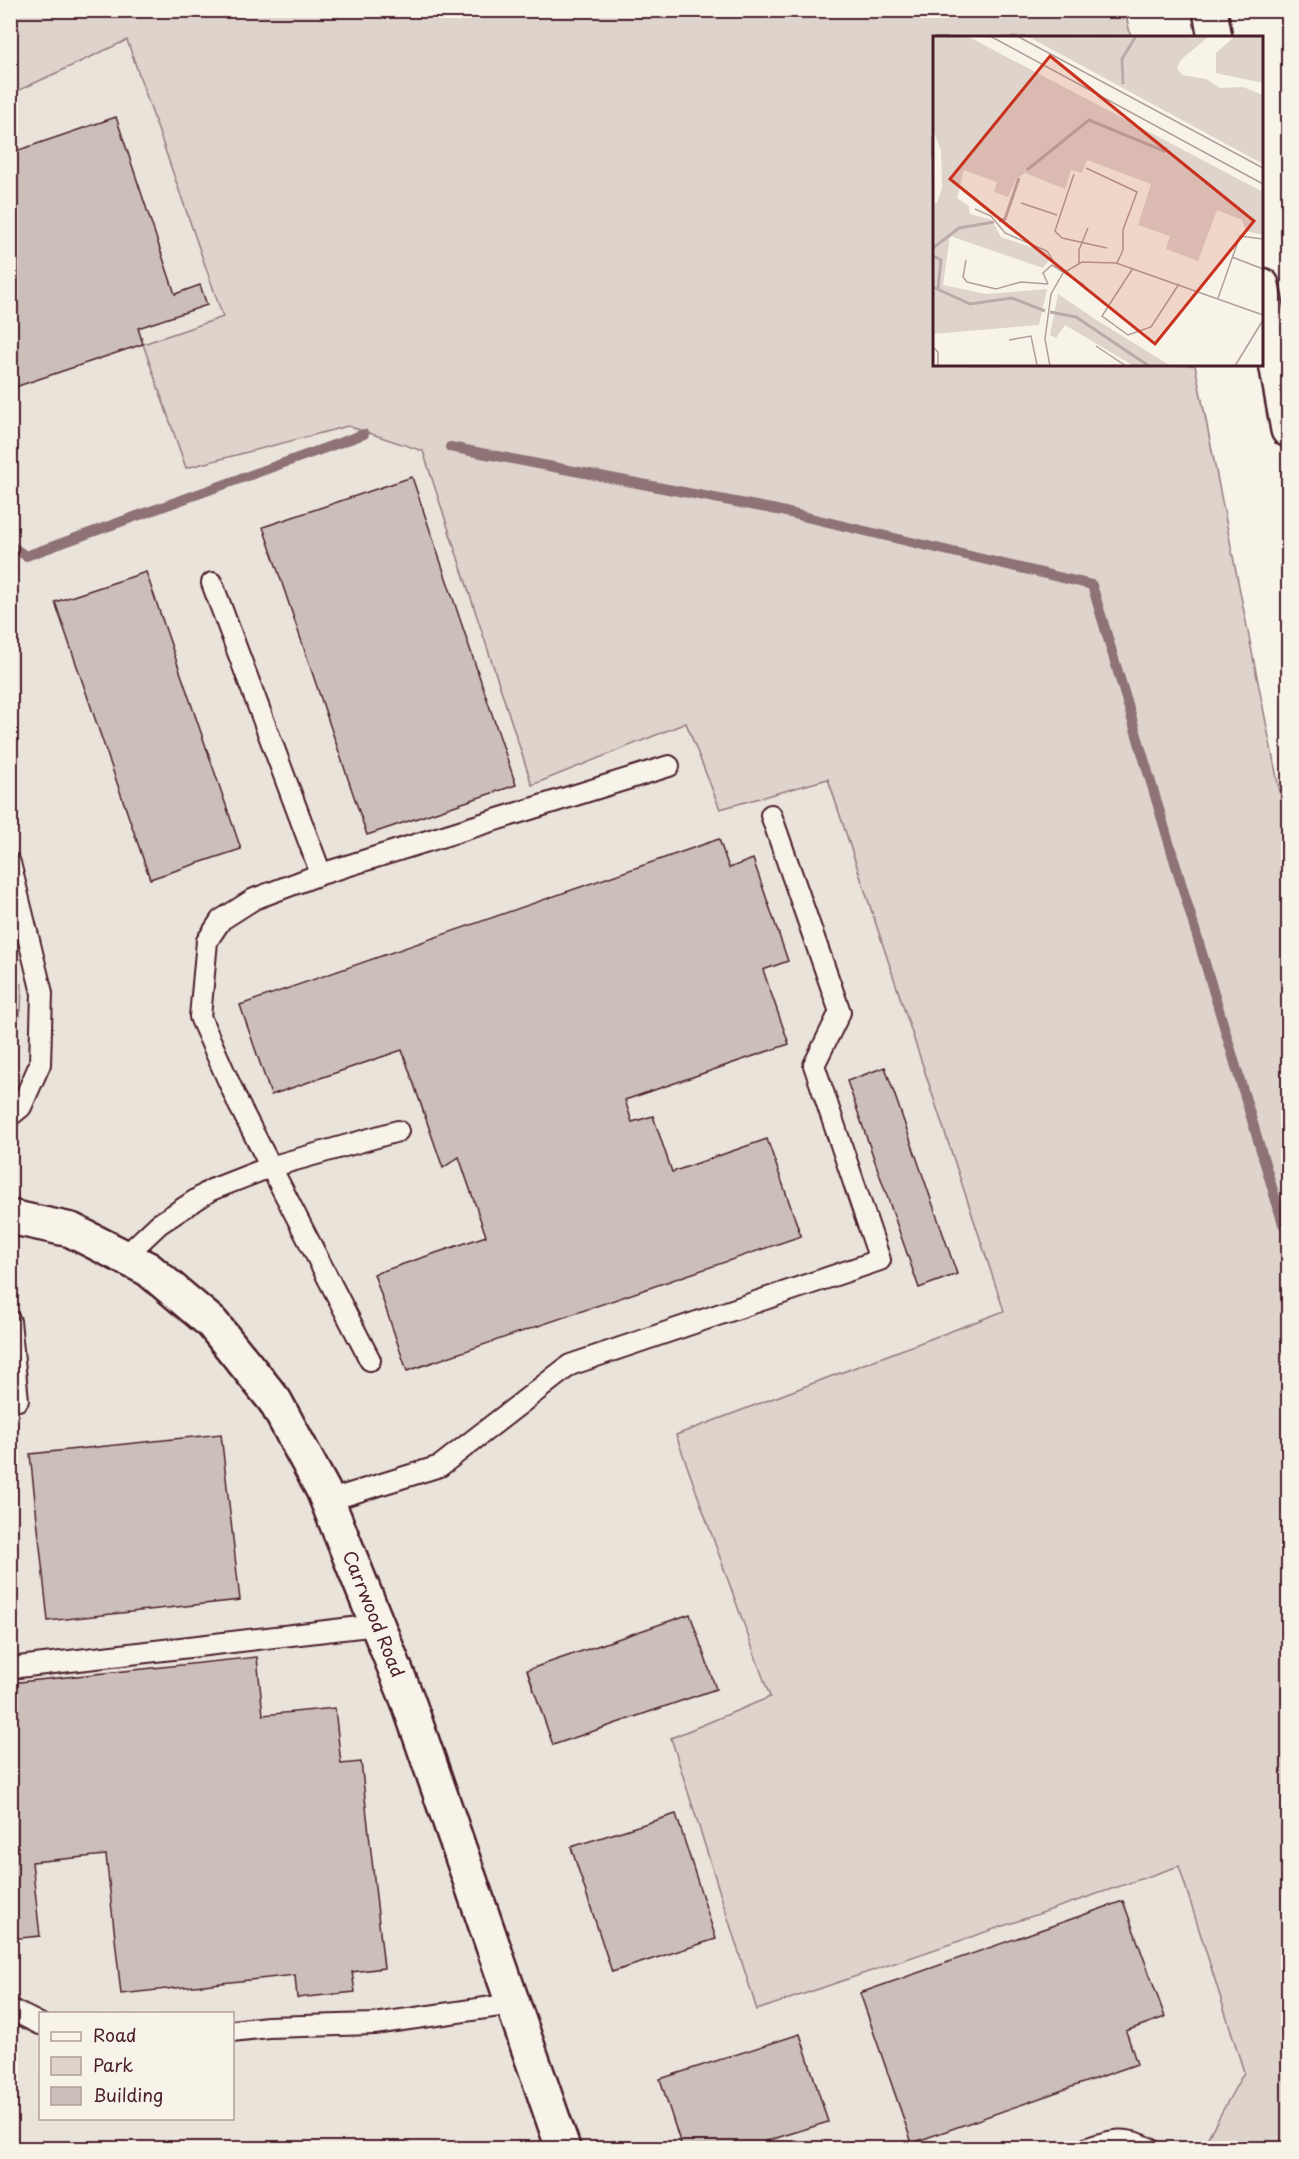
<svg xmlns="http://www.w3.org/2000/svg" width="1299" height="2159" font-family="'Playpen Sans',sans-serif">
<rect width="100%" height="100%" fill="#f7f3e8"/>
<filter id="ink" filterUnits="userSpaceOnUse"><feTurbulence type="fractalNoise" baseFrequency=".0167" numOctaves="2"/><feDisplacementMap in="SourceGraphic" scale="12" xChannelSelector="R" yChannelSelector="G"/><feConvolveMatrix kernelMatrix="1 2 1 2 8 2 1 2 1" color-interpolation-filters="sRGB"/></filter>
<g filter="url(#ink)">
<path fill="#eae3da" fill-rule="evenodd" d="M187,11L759,563L720,808L828,779L1004,1311L1245,2072L1202,2148H11V94ZM40,2014H232V2118H40Z"/>
<path fill="#ded4cc" stroke="#947a7c" stroke-width="1.5" d="M10,11H1125L1131,37L934,38V364L1195,365L1288,833V2148H1202L1244,2072L1179,1866L757,2010L671,1738L770,1697L676,1435L1004,1311L828,779L720,809L686,723L532,785L423,451L348,426L186,468L143,344L223,317L127,40L11,94Z
M22,984L21,1010L11,1044V985Z"/>
<g fill="none" stroke-linecap="round" stroke-linejoin="round">
<path stroke="#8e7275" stroke-width="10" d="M450,447L777,510L1092,585L1283,1224H1288
M10,545L26,556L364,434"/>
</g>
<path fill="#ccbfb9" stroke="#4a1f2b" stroke-width="1.5" d="M116,117L175,294L200,285L207,305L138,328L143,344L15,387L10,373V153Z
M412,477L516,785L367,835L263,527Z
M146,572L241,849L150,879L55,602Z
M719,839L729,868L753,859L788,961L763,970L789,1044L625,1100L632,1122L653,1116L672,1172L767,1139L801,1236L407,1371L374,1274L486,1236L459,1157L443,1168L402,1050L271,1095L240,1005Z
M885,1067L957,1274L919,1288L847,1081Z
M221,1434L240,1600L48,1621L30,1454Z
M690,1614L716,1689L553,1745L527,1670Z
M257,1657L263,1715L335,1708L341,1764L361,1762L384,1968L352,1972L355,1992L297,1998L295,1975L121,1994L106,1855L32,1862L40,1936L10,1939V1683Z
M676,1814L716,1939L612,1972L571,1847Z
M1123,1901L1165,2017L1126,2031L1137,2064L912,2143L860,1993Z
M800,2034L828,2122L744,2148H682L660,2079Z"/>
<g fill="none" stroke-linecap="round" stroke-linejoin="round">
<defs>
<path id="lane" d="M212,583L321,874
M10,863L42,993L40,1064L21,1107L10,1116
M124,1257L159,1224L211,1190L270,1167L398,1131
M10,1321L18,1400
M370,1360L239,1105L200,1017L207,941L221,920L254,899L321,874L669,766
M327,1501L440,1466L570,1365L880,1260L814,1065L840,1012L771,815
M10,1668L377,1625
M10,2009L40,2024
M232,2031L268,2027L374,2024L513,2004
M1088,2148C1113,2139 1126,2137 1149,2148"/>
<path id="secondary" d="M10,1217L71,1230L148,1269L212,1323L275,1401L323,1490L408,1701L563,2148"/>
<path id="highway" d="M1210,10L1215,38
M1262,285L1288,430"/>
</defs>
<use href="#lane" stroke="#4a1f2b" stroke-width="24"/>
<use href="#secondary" stroke="#4a1f2b" stroke-width="38"/>
<use href="#highway" stroke="#4a1f2b" stroke-width="38"/>
<use href="#lane" stroke="#f7f3e8" stroke-width="20"/>
<use href="#secondary" stroke="#f7f3e8" stroke-width="33"/>
<use href="#highway" stroke="#f7f3e8" stroke-width="33"/>
</g>
</g>
<g text-anchor="middle" stroke-width="4.5" stroke-linejoin="round" paint-order="stroke">
<g font-size="18" fill="#4a1f2b" stroke="#f7f3e8">
<text transform="translate(373 1614) rotate(68)" y="6">Carrwood Road</text>
</g>
</g>
<g transform="translate(933 36)">
<rect width="330" height="330" fill="#f7f3e8"/>
<path d="M0,0H34L330,156V199L313,195L309,184L284,174L265,225L233,213L237,200L205,189L218,148L154,124L149,137L138,134L132,153L92,137L84,142L75,161L61,156L64,146L31,134L24,162L36,170L37,178L59,184L68,201L112,216L117,223L110,232L17,200L10,249L53,258L114,253L106,289L0,298V167H4L9,152L8,115L0,93ZM94,0H276L248,24L244,32L249,39L273,43L287,52L310,51L330,59V128ZM302,0H330V47L283,37V17ZM125,258L165,285L238,330H201L132,289L123,302L117,299Z" fill="#ded4cc"/>
<path fill="none" stroke="#bcaaa7" stroke-width="3" d="M190,48L189,23L203,0M94,134L156,84L231,115L233,111M66,185L72,183L86,142M0,212L26,192L61,186M0,220L8,224L5,252M0,251L37,268L79,262L112,275M117,276L143,281L216,330"/>
<path fill="none" stroke="#b29e9c" stroke-width="1.5" d="M57,0L330,148M84,0L330,132M153,132L204,156L190,194V214L184,227M141,138L122,195L129,202L174,212M88,167L124,179M42,173L58,180L72,197L114,215L124,231M299,221L330,233M33,224L30,241L34,246L63,253L88,246L115,248M146,228V214L155,192M200,232L169,280L195,299L218,291L246,248M115,248L110,237L119,229L151,249M285,262L307,200L330,203M76,304L98,300L104,329M163,310L193,330M0,311L5,316V330M117,330L112,303L118,258L130,237L149,226L183,227L330,279M302,330L330,284"/>
<path fill="#c8321e" fill-opacity="0.15" stroke="#c8321e" stroke-width="3" d="M117,20L321,185L222,308L17,143Z"/>
<rect width="330" height="330" fill="none" stroke="#4a1f2b" stroke-width="3"/>
</g>
<rect width="1299" height="2159" fill="none" stroke="#f7f3e8" stroke-width="36"/>
<rect x="18" y="18" width="1263" height="2123" fill="none" stroke="#4a1f2b" stroke-width="2" filter="url(#ink)"/>
<rect x="39" y="2012" width="195" height="108" fill="#f7f3e8" stroke="#b29e9c" stroke-width="1.5"/>
<rect x="51" y="2032" width="30" height="9" fill="#f7f3e8" stroke="#b29e9c" stroke-width="1.5"/>
<text x="93" y="2042" font-size="18" fill="#4a1f2b">Road</text>
<rect x="51" y="2057" width="30" height="18" fill="#ded4cc" stroke="#b29e9c" stroke-width="1.5"/>
<text x="93" y="2072" font-size="18" fill="#4a1f2b">Park</text>
<rect x="51" y="2087" width="30" height="18" fill="#ccbfb9" stroke="#b29e9c" stroke-width="1.5"/>
<text x="93" y="2102" font-size="18" fill="#4a1f2b">Building</text>
</svg>
